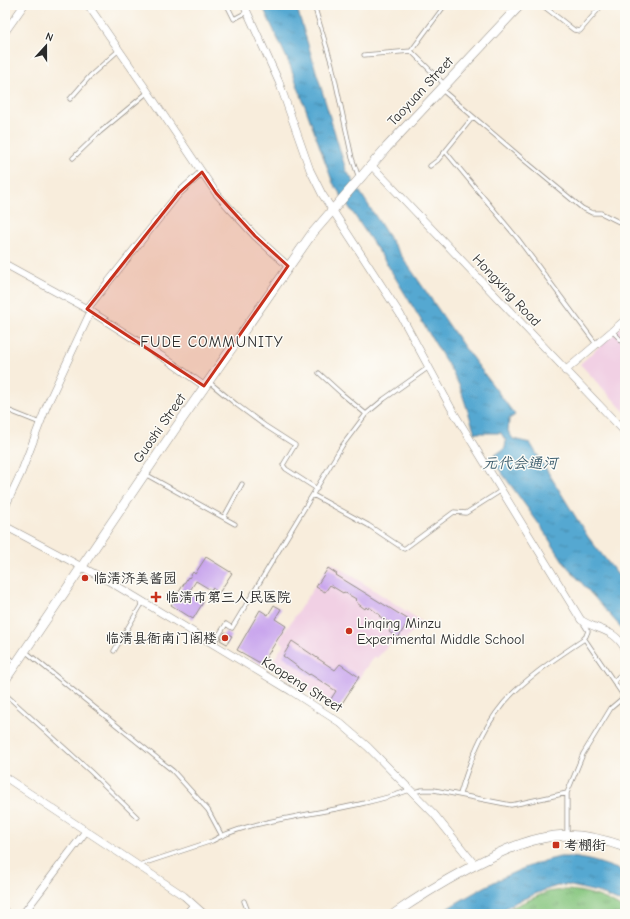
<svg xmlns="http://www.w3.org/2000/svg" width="630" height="919" font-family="'Comic Neue','LXGW WenKai TC',sans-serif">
<defs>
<pattern id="grass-tufts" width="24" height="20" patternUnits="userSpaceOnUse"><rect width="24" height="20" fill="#84c57d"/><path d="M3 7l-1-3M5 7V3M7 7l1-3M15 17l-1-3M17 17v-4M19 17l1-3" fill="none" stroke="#6ca067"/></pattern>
<pattern id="water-ripples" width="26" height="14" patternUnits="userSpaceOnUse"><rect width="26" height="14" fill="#55a8d1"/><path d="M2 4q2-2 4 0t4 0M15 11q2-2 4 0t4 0" fill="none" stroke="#4789aa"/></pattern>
</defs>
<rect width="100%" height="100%" fill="#fdfcf7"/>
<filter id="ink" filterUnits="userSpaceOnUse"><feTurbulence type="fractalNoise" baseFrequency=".025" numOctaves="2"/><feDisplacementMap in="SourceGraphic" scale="8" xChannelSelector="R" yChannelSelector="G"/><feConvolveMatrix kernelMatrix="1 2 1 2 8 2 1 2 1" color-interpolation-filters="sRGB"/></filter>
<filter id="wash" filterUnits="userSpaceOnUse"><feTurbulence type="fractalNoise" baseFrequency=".012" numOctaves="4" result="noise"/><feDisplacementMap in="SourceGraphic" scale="16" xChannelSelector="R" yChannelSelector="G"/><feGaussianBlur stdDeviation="0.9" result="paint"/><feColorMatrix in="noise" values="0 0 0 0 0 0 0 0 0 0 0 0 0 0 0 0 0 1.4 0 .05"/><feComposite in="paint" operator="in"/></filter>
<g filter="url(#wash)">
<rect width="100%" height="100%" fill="#f8eddc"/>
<path fill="#f1d0e4" d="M625,323V412L580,364Z
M331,562L421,621L402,644L398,641L394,645L391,642L377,658L374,656L337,710L270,666L284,644L279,640Z"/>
<path fill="url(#grass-tufts)" stroke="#587854" d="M562,890C585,890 606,897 625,910V914H497L547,892Z"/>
<path fill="url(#water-ripples)" stroke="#406a7e" d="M262,5H296L346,170L390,239L462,344L515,415L509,419L508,431L513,439L530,443L588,537L625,584V632L565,564L539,524L491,458L505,448L506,441L501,433H475L460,387L453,373L387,264L333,183L290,65Z
M560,857C583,856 604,864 625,872V904L597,892L567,885L557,886L545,890L516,902L495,914H438C477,891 515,867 560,857Z"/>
<g id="blocks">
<path fill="#c9a6ed" d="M206,557L232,573L219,593L212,588L211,590L196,581L189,592L204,601L193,619L171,605L188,577L189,578L193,572L195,574Z
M328,568L337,574L336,575L409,620L398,638L389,632L393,625L379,616L380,615L369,607L368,609L366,607L365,609L357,603V602L355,600L356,599L344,592L343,593L330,585L325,592L316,587Z
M274,605L281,609L275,619L286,626L262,664L237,650L260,610L268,615Z
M225,632L232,636L227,644L220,640Z
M292,641L335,670L340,664L359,677L339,708L329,702L336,691L310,674L309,675L283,656Z"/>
</g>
</g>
<g filter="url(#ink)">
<use href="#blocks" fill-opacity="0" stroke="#928c84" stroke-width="1"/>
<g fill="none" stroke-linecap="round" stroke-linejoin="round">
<defs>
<path id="lane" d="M227,5L234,19L247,12
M314,5L332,65L352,158L359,178
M542,5L574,30L580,31L602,5
M411,51L444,84
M364,55L411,51L445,5
M442,90L524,160L582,208L592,213H601L625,225
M70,99L91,75L119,50
M445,151L518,239L596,344
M73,158L100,132L148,92
M430,166L438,160L473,117
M612,331L625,344
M319,373L342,394L366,414
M209,382L237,405L264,425L295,445L283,465L286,469L317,489
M5,409L40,423
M145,474L235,524
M313,495L368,525L404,549L454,512L466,513L502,490
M224,517L242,484
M584,638L625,698
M213,644L226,624L232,628L342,446L366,414L384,399L429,367
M25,651L173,771L208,810L222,836
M114,651L143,602
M5,653L16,664
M614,682L618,677L625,673
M5,694L91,772L137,817
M413,792L422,790H434L511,805L521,803L567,793
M460,794C471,757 485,720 514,692C535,672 559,656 583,640L586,636L588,631L583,623
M567,834V793L583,754L611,708L624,697
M139,865L212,841C235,828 262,823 288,818C328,810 371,804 410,790
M244,901L249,914"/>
<path id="street" d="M88,5L148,92L216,193L255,236L288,266
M244,5L279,82L310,170L322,194L400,314L451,408L581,620C598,631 614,628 625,649
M5,32L24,5
M371,165L625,432
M5,264L87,309L166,359L204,386
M87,309L179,193L202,172
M565,371L625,320
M5,507L21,473L47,405L91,311
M5,526L112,583L291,691L339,722L368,747L434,814L475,865
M5,777L184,896L204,914
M23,914L86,831
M186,914L194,905"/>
<path id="secondary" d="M5,680L175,429L311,235L387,147L520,5
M5,912L7,914
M394,914C418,897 443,882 469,868C496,854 523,840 554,836C577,833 603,839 625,847"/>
</defs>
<use href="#lane" stroke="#928c84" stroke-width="5"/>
<use href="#street" stroke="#928c84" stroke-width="8"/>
<use href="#secondary" stroke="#928c84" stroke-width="10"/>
<use href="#lane" stroke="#fff" stroke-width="3.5"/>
<use href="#street" stroke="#fff" stroke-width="7"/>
<use href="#secondary" stroke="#fff" stroke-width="9"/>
</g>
</g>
<path fill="#c8321e" fill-opacity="0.2" stroke="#c8321e" stroke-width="3" stroke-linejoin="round" d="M202,172L216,193L255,236L288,266L204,386L87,309L179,193Z"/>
<g fill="#c8321e" stroke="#fdfcf7" stroke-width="1.5">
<circle cx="85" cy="578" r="4"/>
<path d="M154 591h4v4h4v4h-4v4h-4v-4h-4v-4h4z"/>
<circle cx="349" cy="631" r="4"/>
<circle cx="225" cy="638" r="4"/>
<rect x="552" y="841" width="8" height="8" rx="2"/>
</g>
<g text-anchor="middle" stroke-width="3" stroke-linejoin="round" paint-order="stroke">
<g font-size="14" fill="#2b2b2b" stroke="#fdfcf7">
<text transform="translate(420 91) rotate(-47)" y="5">Taoyuan Street</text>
<text transform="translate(507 290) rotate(47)" y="5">Hongxing Road</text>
<text transform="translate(159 428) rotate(-55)" y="5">Guoshi Street</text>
<text transform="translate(302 684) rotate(32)" y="5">Kaopeng Street</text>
</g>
<g font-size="14" fill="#2b2b2b" stroke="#fdfcf7" text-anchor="start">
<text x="93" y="583">临清济美酱园</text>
<text x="165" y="602">临清市第三人民医院</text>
<text x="357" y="628">Linqing Minzu<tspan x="357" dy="16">Experimental Middle School</tspan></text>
<text x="217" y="643" text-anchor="end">临清县衙南门阁楼</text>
<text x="564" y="850">考棚街</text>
</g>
<g font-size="15" letter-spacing="1" fill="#2b2b2b" stroke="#fdfcf7">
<text x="212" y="347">FUDE COMMUNITY</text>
</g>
<g font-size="15" font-style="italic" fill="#3c5d6d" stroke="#fdfcf7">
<text x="520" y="468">元代会通河</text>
</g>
</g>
<rect width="630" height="919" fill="none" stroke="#fdfcf7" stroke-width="20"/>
<g transform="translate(46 46) rotate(21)" stroke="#fdfcf7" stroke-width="3" paint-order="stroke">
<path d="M0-3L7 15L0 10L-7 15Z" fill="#2b2b2b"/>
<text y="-6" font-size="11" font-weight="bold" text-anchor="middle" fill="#2b2b2b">N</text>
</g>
</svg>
